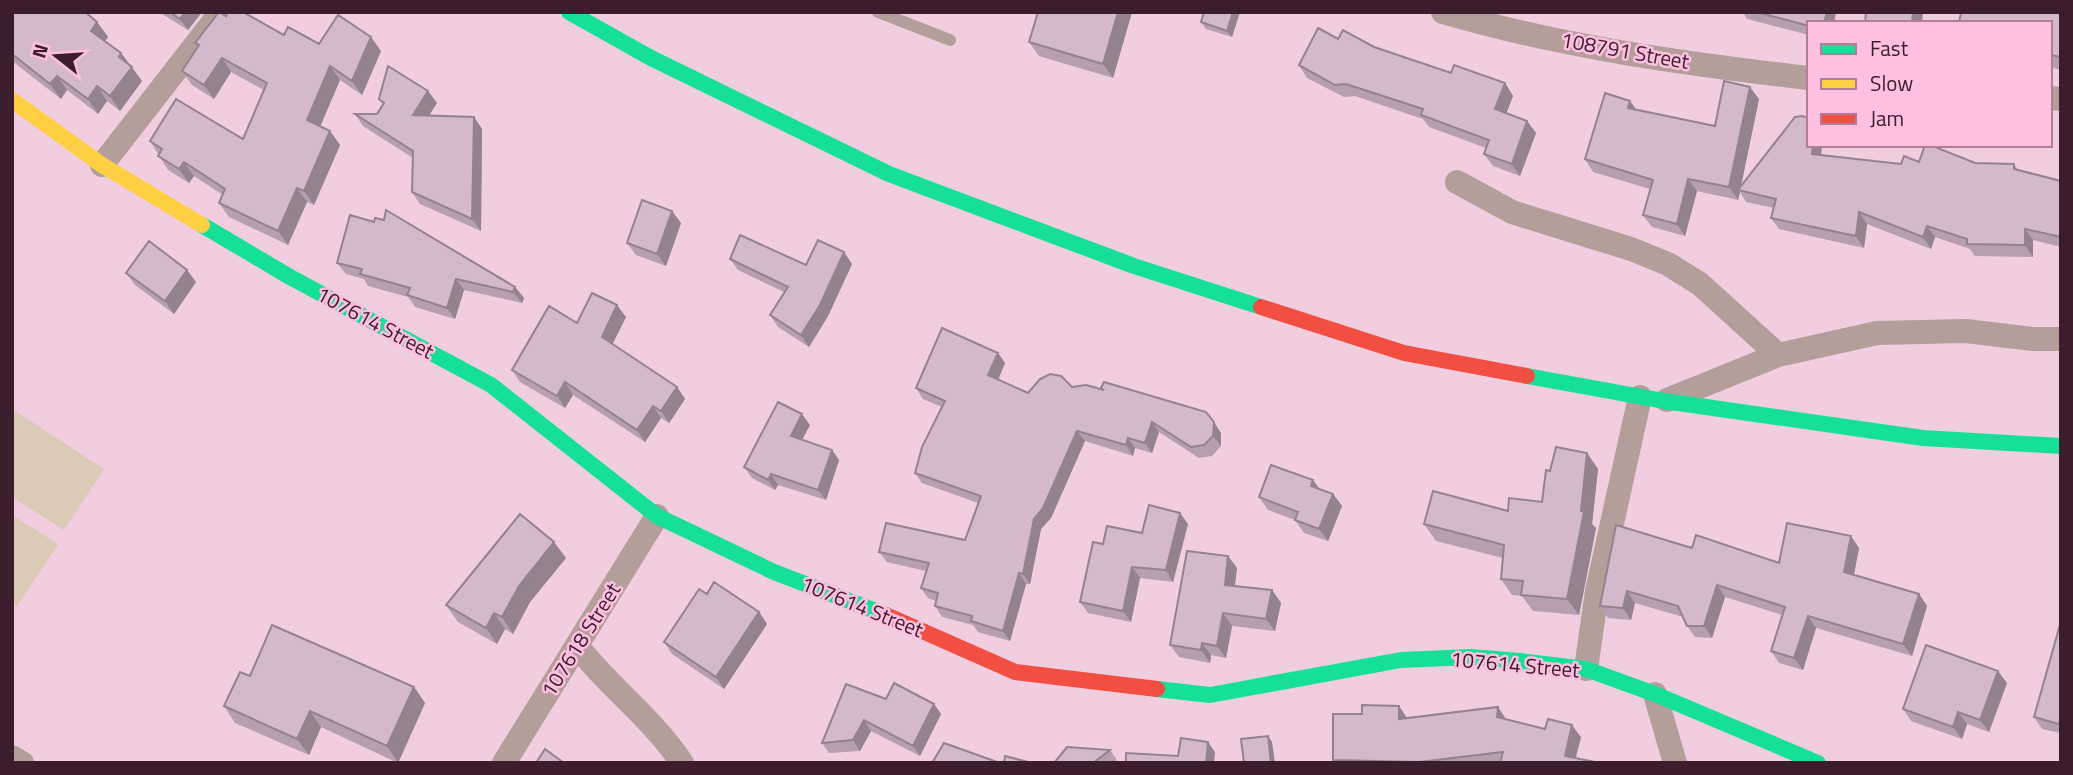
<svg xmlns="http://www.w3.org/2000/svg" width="2073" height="775" font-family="'Titillium Web',sans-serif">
<rect width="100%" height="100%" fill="#f0cddf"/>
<path fill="#dbcab6" d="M12,409L104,469L64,530L12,497Z
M12,515L58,544L17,606L12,603Z"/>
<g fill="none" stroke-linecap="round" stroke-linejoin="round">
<path stroke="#b39e9a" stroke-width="12" d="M878,12L950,40"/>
<path stroke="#b39e9a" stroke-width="24" d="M1443,12C1562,47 1686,64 1809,78
M2050,98L2061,99
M102,165L221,12
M1457,182L1512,212L1631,249L1668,264L1700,284L1778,355
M1667,400L1778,355L1877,333L1966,331L2033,339H2061
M578,647C610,688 653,719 682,763
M1586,669L1597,591L1640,397
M1655,694L1675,763
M12,757L22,763
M504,763L657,516"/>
<path stroke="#16e098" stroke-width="16" d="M569,12L651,58L889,174L1134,266L1261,307
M202,225L290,277L491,385L657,516L774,572L886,615
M1527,376L1664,401L1923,438L2061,446
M1157,689L1210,695L1401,660L1471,657L1520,661L1586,669L1655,694L1818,763"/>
<path stroke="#ffcf43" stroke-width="16" d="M12,100L102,165L202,225"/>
<path stroke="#f24e42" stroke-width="16" d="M1261,307L1404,353L1527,376
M886,615L1015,672L1157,689"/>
</g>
<path fill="#b69faf" d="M12,12L97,22L108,37L105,41L121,53L142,81L120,111L107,101L98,114L67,90L61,99L12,61Z
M159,12H202L188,30Z
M1038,12H1132L1113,78L1039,56L1029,42Z
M1204,12H1240L1232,37L1206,29L1201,22Z
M1743,12H1836L1837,13L1809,23V35L1747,19Z
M2061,12V70L2050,67V23Z
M226,16L284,35L319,44L381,51L362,95L340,80L320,126L330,131L340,145L314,205L307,202L288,245L229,217L219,203L223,195L194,176L189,183L168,170L150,141L243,139L264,90L231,72L214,99L192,85L182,71L197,47L195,43Z
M1338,39L1374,47L1451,73L1505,83L1513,96L1506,113L1527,121L1536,133L1520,176L1493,166L1484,154L1486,148L1429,127L1423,119L1355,96L1344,97L1307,78L1299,65Z
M428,91L437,103L429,116L474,117L482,129L481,231L420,204L412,192L413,158L363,126L355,114H377L383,105L379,99Z
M1759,99L1740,188L1809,145H1822L1821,155L1901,164L1919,162L2014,164L2019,171L2061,181V247L2033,240V257L1975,256L1970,249L1935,237L1931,249L1867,224L1864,248L1779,229L1771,218L1774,208L1746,202L1740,192L1738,200L1697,191L1685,236L1652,227L1643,215L1650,189L1593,172L1585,159L1630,101L1637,110L1715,126Z
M681,223L666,266L636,255L627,243Z
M844,252L852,264L828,316L809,347L778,327L770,315L784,292L738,270L730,259L806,265Z
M337,263L515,287L524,298L522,303L464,290L455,319L415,307L408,297L368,286L364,279L346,274Z
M187,270L196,282L174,314L135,285L126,273Z
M626,317L612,345L677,387L685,399L669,423L661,418L645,442L573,395L565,408L520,382L512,370L577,323Z
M998,353L1005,363L998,379L1028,393L1072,387L1221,433V446L1212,456L1199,458L1159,432L1152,453L1135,448L1133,456L1085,441L1051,518L1041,529L1030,584H1026L1010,641L978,632L973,625L942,617L935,606L936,601L928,598L921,588L926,571L887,562L879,552L965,540L978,503L922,483L915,473L942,407L923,399L916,388Z
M810,425L802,440L839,460L826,500L778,485L775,490L752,478L744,467Z
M1587,453L1598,469L1592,524L1596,528L1579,615L1533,611L1522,596L1512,595L1501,579L1503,558L1436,541L1424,524L1508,511L1542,502L1550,471Z
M1319,489L1333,494L1342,506L1328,541L1304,533L1295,520L1268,510L1259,497Z
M1180,513L1188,524L1173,582L1140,578L1131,622L1088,613L1080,602L1103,544L1142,533Z
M1692,548L1779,563L1859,548L1854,575L1919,594L1927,606L1912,656L1816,628L1803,670L1779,663L1771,651L1782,615L1725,597L1712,638L1695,637L1687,626L1683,617L1635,603L1631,620L1608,618L1600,606Z
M1228,556L1237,568L1235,586L1272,590L1281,603L1275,631L1232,626L1226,658L1211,655L1210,663L1179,657L1170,645Z
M566,558L530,602L513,634L505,629L497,644L458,622L446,605Z
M759,612L767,624L724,689L672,654L664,642Z
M2061,621V733L2042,729L2034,717Z
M250,676L414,687L425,703L398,763L321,727L309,755L235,723L224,706Z
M2007,683L1989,732L1967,724L1962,739L1911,721L1903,709Z
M886,699L934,704L941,714L920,756L871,731L860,751L829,753L822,743Z
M1362,714L1407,718L1506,720L1581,737L1576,758L1600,763H1335L1333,760Z
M1110,750L1117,760L1113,763H1054Z"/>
<path fill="#94828f" d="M185,12H202L188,30L180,19Z
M1118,12H1132L1113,78L1103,64Z
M1233,12H1240L1232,37L1227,31Z
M1827,12H1836L1834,23H1824Z
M1913,12H1923L1922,23H1912Z
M97,22L108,37L101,45L91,31Z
M371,37L381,51L362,95L352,81Z
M121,53L142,81L120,111L110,96L119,57Z
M222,58L231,72L214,99L204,85Z
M330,66L340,80L317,134L307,120Z
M57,76L67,90L61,99L50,84Z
M1505,83L1513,96L1503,122L1495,109Z
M97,86L107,101L98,114L88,99Z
M1750,87L1759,99L1740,191L1738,190L1740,192L1738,200L1729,187Z
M428,91L437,103L421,127L413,115Z
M1630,101L1639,114L1628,108Z
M474,117L482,129L481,231L472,219Z
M1527,121L1536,133L1520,176L1512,164Z
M330,131L340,145L314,205L304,191Z
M1813,145H1822L1820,165L1812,154Z
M184,162L194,176L189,183L179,169Z
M1688,179L1697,191L1685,236L1677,224Z
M297,188L307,202L288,245L278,231Z
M672,211L681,223L666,266L657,254Z
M1859,212L1867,224L1864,248L1856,236Z
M1927,226L1935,237L1931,249L1923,237Z
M2025,229L2033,240V257L2025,245Z
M844,252L852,264L828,316L809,347L801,335Z
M187,270L196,282L174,314L165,301Z
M456,279L464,290L455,319L447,308Z
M515,287L524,298L522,303L513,292Z
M617,305L626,317L610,349L602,337Z
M998,353L1005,363L996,385L988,375Z
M565,382L573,395L565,408L557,396Z
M677,387L685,399L669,423L661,411Z
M653,406L661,418L645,442L637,430Z
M802,414L810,425L798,447L791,436Z
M1152,422L1159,432L1152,453L1145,443Z
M1214,422L1221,433V446L1213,436Z
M1077,431L1085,441L1051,518L1041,529L1030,584L1023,574L1034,519Z
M1128,438L1135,448L1133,456L1126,445Z
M832,450L839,460L826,500L818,490Z
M1587,453L1598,469L1592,524L1596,528L1579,615L1567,599L1581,511Z
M771,474L778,485L775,490L768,480Z
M1313,480L1322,492L1311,486Z
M1333,494L1342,506L1328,541L1319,529Z
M1180,513L1188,524L1173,582L1166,570Z
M1851,536L1859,548L1852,584L1844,572Z
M554,542L566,558L530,602L513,634L502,617L519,586Z
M1228,556L1237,568L1233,597L1225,585Z
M1132,567L1140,578L1131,622L1123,611Z
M1019,573L1026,584L1010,641L1003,631Z
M1717,585L1725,597L1712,638L1704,626Z
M1272,590L1281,603L1275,631L1266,619Z
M1627,591L1635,603L1631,620L1623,608Z
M1919,594L1927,606L1912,656L1903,644Z
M759,612L767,624L724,689L716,677Z
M494,613L505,629L497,644L486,628Z
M1223,613L1232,626L1226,658L1217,646Z
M1808,616L1816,628L1803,670L1794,658Z
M1202,643L1211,655L1210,663L1201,650Z
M1998,671L2007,683L1989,732L1980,720Z
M414,687L425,703L398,763L387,746Z
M934,704L941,714L920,756L913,746Z
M1399,706L1407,718L1399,719Z
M1498,707L1506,719L1497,717Z
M310,711L321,727L309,755L297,739Z
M1958,712L1967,724L1962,739L1953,727Z
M864,720L871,731L860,751L853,740Z
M1572,725L1581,737L1574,763L1565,756Z
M1268,736L1272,742L1275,763H1271Z
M1208,742L1215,752L1214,763H1206Z"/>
<path fill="#d4b9cc" stroke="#94828f" stroke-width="2" d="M12,12H85L97,22L91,31L121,53L119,57L132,67L110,96L97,86L88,99L57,76L50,84L12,54Z
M170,12H185L180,19Z
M219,12L226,16L228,12H243L284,35L288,27L319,44L338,15L371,37L352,81L330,66L307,120L330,131L304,191L297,188L278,231L219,203L225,189L184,162L179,169L158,156L162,149L150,141L176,99L243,139L267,83L222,58L204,85L182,71L199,45L195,43Z
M1038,12H1118L1103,64L1029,42Z
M1204,12H1233L1227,31L1201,22Z
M1757,12H1827L1824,23H1809V26Z
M1866,12H1913L1912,23H1865Z
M1961,12H2061V57L2050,55V23H1959Z
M1318,28L1338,39L1343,30L1374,47L1451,73L1454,65L1505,83L1495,109L1527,121L1512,164L1484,154L1489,140L1421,115L1423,109L1346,84L1335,85L1299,65Z
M388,66L428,91L413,115L474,117L472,219L412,192L413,151L355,114H377L384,103L379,99Z
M1724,81L1750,87L1729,187L1688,179L1677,224L1643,215L1653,180L1585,159L1605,93L1630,101L1628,108L1715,126Z
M1802,116L1809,118V145H1813L1812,154L1901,164L1904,156L1919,162L1925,145H1930L1975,163L2014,164V169L2061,181V237L2025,229V245L1967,244V239L1927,226L1923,237L1859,212L1856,236L1771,218L1776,199L1738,190L1795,117Z
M642,200L672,211L657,254L627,243Z
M386,210L515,287L513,292L456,279L447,308L407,295L410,288L360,274L362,269L337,263L350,215L374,222L375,218L384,220Z
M740,235L806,265L818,240L844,252L820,305L801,335L770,315L788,287L730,259Z
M149,241L187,270L165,301L126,273Z
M592,293L617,305L602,337L677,387L661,411L653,406L637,430L565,382L557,396L512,370L549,306L577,323Z
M942,328L998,353L988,375L1028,393L1040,379L1050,374L1061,376L1072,387L1086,385L1104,390L1101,388L1104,382L1206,412L1214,422L1213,436L1204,445L1191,447L1152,422L1145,443L1128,438L1126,445L1077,431L1043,508L1034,519L1023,574L1019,573L1003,631L971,621L972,616L935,606L938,593L921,588L929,563L879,552L886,523L965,540L981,496L915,473L922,447L945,401L916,388Z
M778,402L802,414L791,436L832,450L818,490L771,474L768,480L744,467Z
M1556,447L1587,453L1581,511L1584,512L1567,599L1521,595L1523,581L1501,579L1504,545L1424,524L1433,491L1508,511L1509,498L1542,502L1546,470L1550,471Z
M1271,465L1313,480L1311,486L1333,494L1319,529L1295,520L1298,512L1259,497Z
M1149,505L1180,513L1166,570L1132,567L1123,611L1080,602L1093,542L1103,544L1107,526L1142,533Z
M520,514L554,542L519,586L502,617L494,613L486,628L446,605Z
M1787,523L1851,536L1844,572L1919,594L1903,644L1808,616L1794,658L1771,651L1785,607L1717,585L1704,626H1687L1678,606L1627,591L1623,608L1600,606L1616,525L1692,548L1696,535L1779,563Z
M1187,551L1228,556L1225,585L1272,590L1266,619L1223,613L1217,646L1202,643L1201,650L1170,645Z
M714,582L759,612L716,677L664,642L699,589L707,594Z
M2061,621V720L2059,724L2034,717Z
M272,625L414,687L387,746L310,711L297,739L224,706L240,672L250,676Z
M1926,645L1998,671L1980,720L1958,712L1953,727L1903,709Z
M894,683L934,704L913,746L864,720L853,740L822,743L846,684L886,699Z
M1362,705L1399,706V719L1498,707L1497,717L1545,729L1548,719L1572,725L1565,756L1600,763H1500L1503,752L1419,762L1333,760V714H1362Z
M1268,736L1271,763H1244L1241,739Z
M1181,738L1208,742L1206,763H1126V753L1178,756Z
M944,743L1000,763H932Z
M1067,747L1110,750L1093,763H1054Z
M545,749L564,763H536Z
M1005,756L1032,763H1004Z"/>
<g text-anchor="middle" stroke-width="5" stroke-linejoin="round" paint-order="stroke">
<g font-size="21" fill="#3b1d2e" stroke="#febfe0">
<text transform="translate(1625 51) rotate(10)" y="7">108791 Street</text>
<text transform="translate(375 323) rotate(28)" y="7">107614 Street</text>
<text transform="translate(862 607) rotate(22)" y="7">107614 Street</text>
<text transform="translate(581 640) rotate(-58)" y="7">107618 Street</text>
<text transform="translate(1515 665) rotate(5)" y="7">107614 Street</text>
</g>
</g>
<rect width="2073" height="775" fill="none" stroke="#3b1d2e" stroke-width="28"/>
<rect x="1807" y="21" width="245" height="126" fill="#febfe0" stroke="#b07e99" stroke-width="2"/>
<rect x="1821" y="44" width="35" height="10" fill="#16e098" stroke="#b07e99" stroke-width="2"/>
<text x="1870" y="56" font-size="21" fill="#3b1d2e">Fast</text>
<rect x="1821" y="79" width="35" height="10" fill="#ffcf43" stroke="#b07e99" stroke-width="2"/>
<text x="1870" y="91" font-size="21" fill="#3b1d2e">Slow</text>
<rect x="1821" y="114" width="35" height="10" fill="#f24e42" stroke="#b07e99" stroke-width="2"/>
<text x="1870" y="126" font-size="21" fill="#3b1d2e">Jam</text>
<g transform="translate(56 56) rotate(287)" stroke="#febfe0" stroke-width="5" paint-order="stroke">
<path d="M0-5L12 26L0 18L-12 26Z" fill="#3b1d2e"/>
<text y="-10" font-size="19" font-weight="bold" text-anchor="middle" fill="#3b1d2e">N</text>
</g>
</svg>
